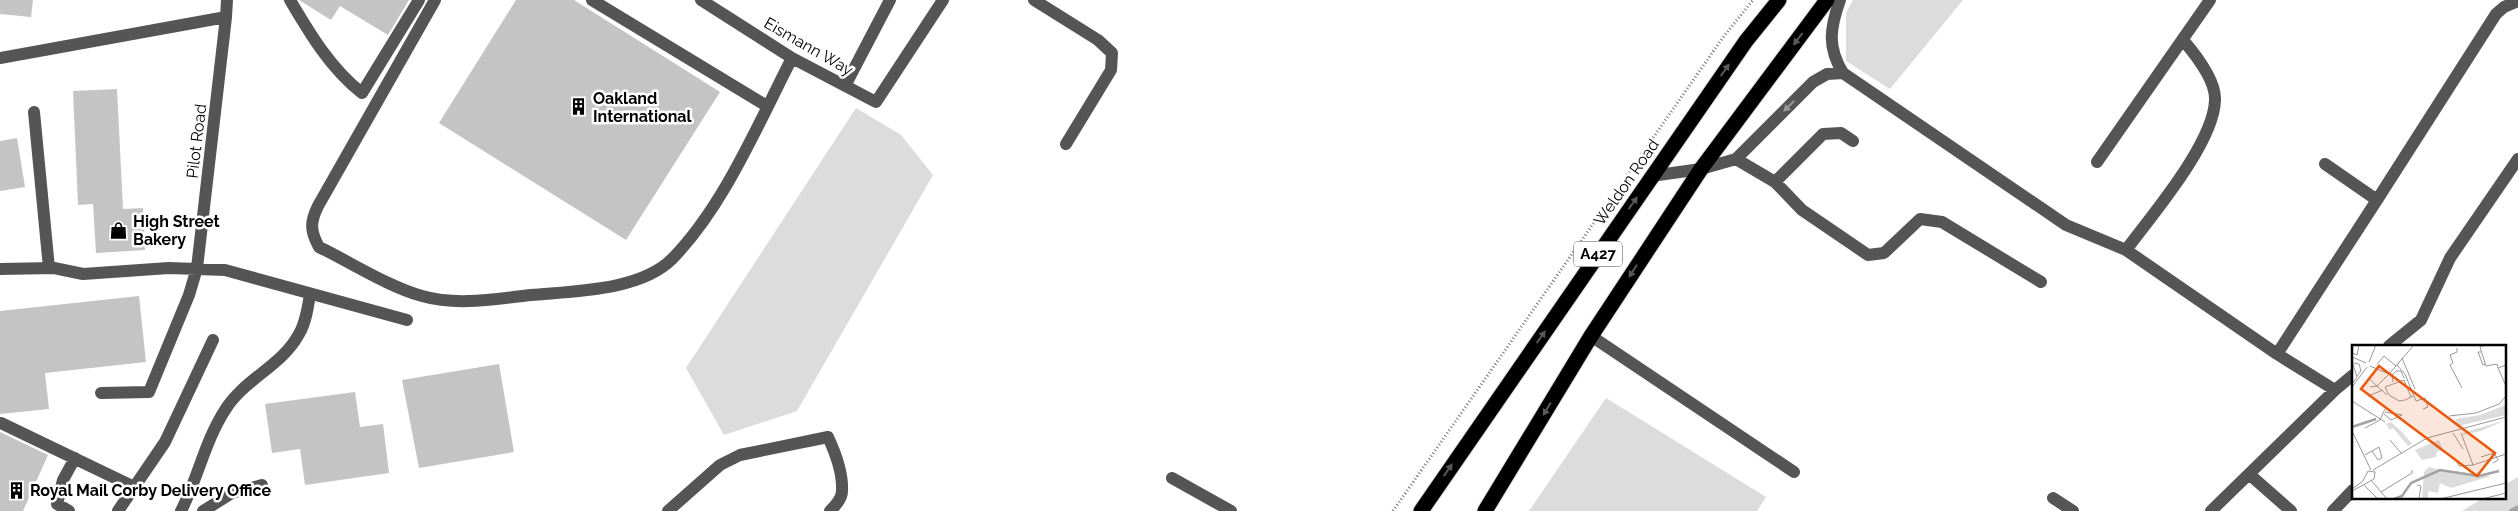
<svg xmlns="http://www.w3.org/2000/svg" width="2518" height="511" font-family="Raleway,sans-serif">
<rect width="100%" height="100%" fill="#fff"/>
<path fill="#dcdcdc" d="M1853,0H1963L1890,89L1846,61V13Z
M856,108L901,135L933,175L797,411L724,435L686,368Z
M1606,398L1766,497L1757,511H1529Z
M2518,477V511H2462L2485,497H2504V485Z"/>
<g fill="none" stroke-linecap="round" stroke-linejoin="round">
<path stroke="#a3a3a3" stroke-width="5.5" d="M2512,511L2518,508"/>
</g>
<path fill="#c4c4c4" d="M0,0H33L31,17L0,14Z
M299,0H409L388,35L340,6L331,20Z
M516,0H574L720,92L626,240L439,123Z
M117,89L123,209L143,208L145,250L96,253L93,204L78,205L73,91Z
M17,138L25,187L0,191V141Z
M139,296L146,362L45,373L49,409L0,414V311Z
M499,364L514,452L419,468L402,380Z
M355,392L360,427L383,424L389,473L305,485L300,449L272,453L265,404Z
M0,432L48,455L23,511H0Z"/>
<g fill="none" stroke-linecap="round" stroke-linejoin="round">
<defs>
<path id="highway" d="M1421,511L1746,41L1779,0
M1485,511L1591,336L1701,169L1827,0"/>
</defs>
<use href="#highway" stroke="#dbdbdb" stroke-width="17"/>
<path stroke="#777" stroke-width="3" stroke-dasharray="1 2.5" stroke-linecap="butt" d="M1393,511L1724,36L1753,0"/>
<path stroke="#555" stroke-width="12" d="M290,0C310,34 331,69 362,93L419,0
M435,0L318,206C310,222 310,231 319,247C350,262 389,287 422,296C457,306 495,299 531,295C573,291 640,291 672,259C724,206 758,124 792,58
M592,0L767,106
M701,0L792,58L876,102L943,0
M1034,0L1098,40L1112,53L1111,70L1066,144
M1840,0C1830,28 1827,47 1843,73L2066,225L2126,250L2277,354L2335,390L2353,375
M0,58L226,17L227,0
M845,86L890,0
M34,112L49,268
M1736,159L1775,182L1802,210L1868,255L1884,253L1920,219L1942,222L2041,282
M2097,162L2210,0
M1651,176L1701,169L1736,159L1813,82L1827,74L1843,73
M1775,182L1823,134L1841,133L1853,141
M2377,200L2496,14L2504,7L2518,1
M2126,250C2152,215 2214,143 2215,100C2216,81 2195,54 2183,40
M0,269L54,268L83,274L169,268L225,270L407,320
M1591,336L1794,472
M2389,346L2421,320L2450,258L2518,159
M2277,354L2377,200L2325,164
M101,393L149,392L189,295L197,268L226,17
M1,423L134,487
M2249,474L2291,511
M1172,478L1231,511
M2053,498L2073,511
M69,511L57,504L63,480L75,458
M118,511L165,442L213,340
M181,511C198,478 205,441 225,410C244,379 282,366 299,334C306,322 308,307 310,294
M203,511L232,493L262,485
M668,511L720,465L740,455L828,437C835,452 843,474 842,491C842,499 835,506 830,511
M2211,511L2335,390
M2333,511L2353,490"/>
<use href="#highway" stroke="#000" stroke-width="15"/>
</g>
<defs><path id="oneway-solid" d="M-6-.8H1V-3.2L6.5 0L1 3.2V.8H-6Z" transform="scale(1.25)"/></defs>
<g fill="#595959">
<use href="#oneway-solid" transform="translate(1798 39) rotate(128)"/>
<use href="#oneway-solid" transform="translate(1725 70) rotate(-55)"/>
<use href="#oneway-solid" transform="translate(1633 203) rotate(-55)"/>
<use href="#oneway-solid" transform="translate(1633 271) rotate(123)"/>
<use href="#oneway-solid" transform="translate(1541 337) rotate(-55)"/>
<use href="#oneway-solid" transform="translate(1547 409) rotate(121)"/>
<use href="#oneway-solid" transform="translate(1448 470) rotate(-55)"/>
</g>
<use fill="#999" href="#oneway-solid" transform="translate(1789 106) rotate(135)"/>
<defs>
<symbol id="building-bare" viewBox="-9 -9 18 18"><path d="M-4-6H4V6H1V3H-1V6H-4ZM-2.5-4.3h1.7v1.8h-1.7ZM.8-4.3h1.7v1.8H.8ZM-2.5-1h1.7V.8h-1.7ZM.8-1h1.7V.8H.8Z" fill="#000" stroke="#fff" stroke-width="2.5" paint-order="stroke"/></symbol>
<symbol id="shop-bare" viewBox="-9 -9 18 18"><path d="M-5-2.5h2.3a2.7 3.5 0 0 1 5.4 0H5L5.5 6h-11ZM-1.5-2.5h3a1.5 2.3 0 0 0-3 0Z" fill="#000" stroke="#fff" stroke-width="2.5" paint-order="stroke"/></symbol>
</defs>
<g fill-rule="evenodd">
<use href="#building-bare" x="566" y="94" width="25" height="25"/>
<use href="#shop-bare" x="106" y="218" width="25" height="25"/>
<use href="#building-bare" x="4" y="478" width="25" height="25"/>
</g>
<g text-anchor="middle" stroke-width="5" stroke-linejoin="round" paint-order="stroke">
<rect fill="#fff" stroke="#4c4c4c" stroke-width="1" x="1574" y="241.5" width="48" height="25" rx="4"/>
<g font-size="15" font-weight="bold" fill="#000">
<text x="1598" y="259">A427</text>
</g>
<g font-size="16" fill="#000" stroke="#fff">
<text transform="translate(809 46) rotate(30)" y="6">Eismann Way</text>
<text transform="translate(196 141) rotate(-83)" y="6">Pilot Road</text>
<text transform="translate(1626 182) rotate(-55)" y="6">Weldon Road</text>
</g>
<g font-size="16" font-weight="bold" fill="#000" stroke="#fff" text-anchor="start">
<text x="593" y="104">Oakland<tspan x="593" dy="18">International</tspan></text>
<text x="133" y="227">High Street<tspan x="133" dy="18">Bakery</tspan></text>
<text x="30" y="496">Royal Mail Corby Delivery Office</text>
</g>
</g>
<g transform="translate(2352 345)">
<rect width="154" height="154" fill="#fff"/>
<path d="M154,60V70L106,81L103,74L128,70ZM154,75L129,86L111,90L110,88ZM39,77L50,87L60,99L56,101L41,83L38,85L34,79ZM87,95L91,105L84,107V112L70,115L63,105ZM77,122L84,124L139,131L99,143L88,138L86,148L76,146V154H70L72,127Z" fill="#dcdcdc"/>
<path fill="none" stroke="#a3a3a3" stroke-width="2.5" d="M0,82L24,74M42,154L50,151L59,138L88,125L127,131L147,126"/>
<path fill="none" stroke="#999" stroke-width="1" d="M134,0L128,2L134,21L145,19L146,23M105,3V7L98,10L101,18L98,20L110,43M129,7H126L131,20L134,19M0,8L5,10L7,0M0,12L14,18M50,13L63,44M0,16L5,32L0,39M17,17L24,0M2,18L7,19L9,26L5,31M25,19L32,11L44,21M45,20L53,29L64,56L73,53L76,62L71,64M154,20L146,23L154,41M18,21L37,29L62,0M16,33L35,50M41,37L40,30L44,26H49L52,33M0,42L15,22M18,42L25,41L37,29M16,51L31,45M59,52L52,35L33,42L37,50L47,56L53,55L61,51M0,56L33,77M32,69L39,75L50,70L33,67M97,71L124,68L147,59L154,51M13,83L28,75L33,64M0,86L19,125M101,88L111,104M109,88L121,120L154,109M38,95L49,108M13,110L27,102L30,113L26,115L20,106M129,112L142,108L146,115L141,118M104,115L107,121L121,120M21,125L75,93L154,72M19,135L35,154M12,140L26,154M65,140L69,141L67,154M0,144L11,136L16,126L23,127L22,134L0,146M29,147L60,128V125M88,154L154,138M130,154L154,148"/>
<path fill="#e8590c" fill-opacity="0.15" stroke="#e8590c" stroke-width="2.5" d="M27,21L143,108L125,131L9,44Z"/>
<rect width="154" height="154" fill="none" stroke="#000" stroke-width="2.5"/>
</g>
</svg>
